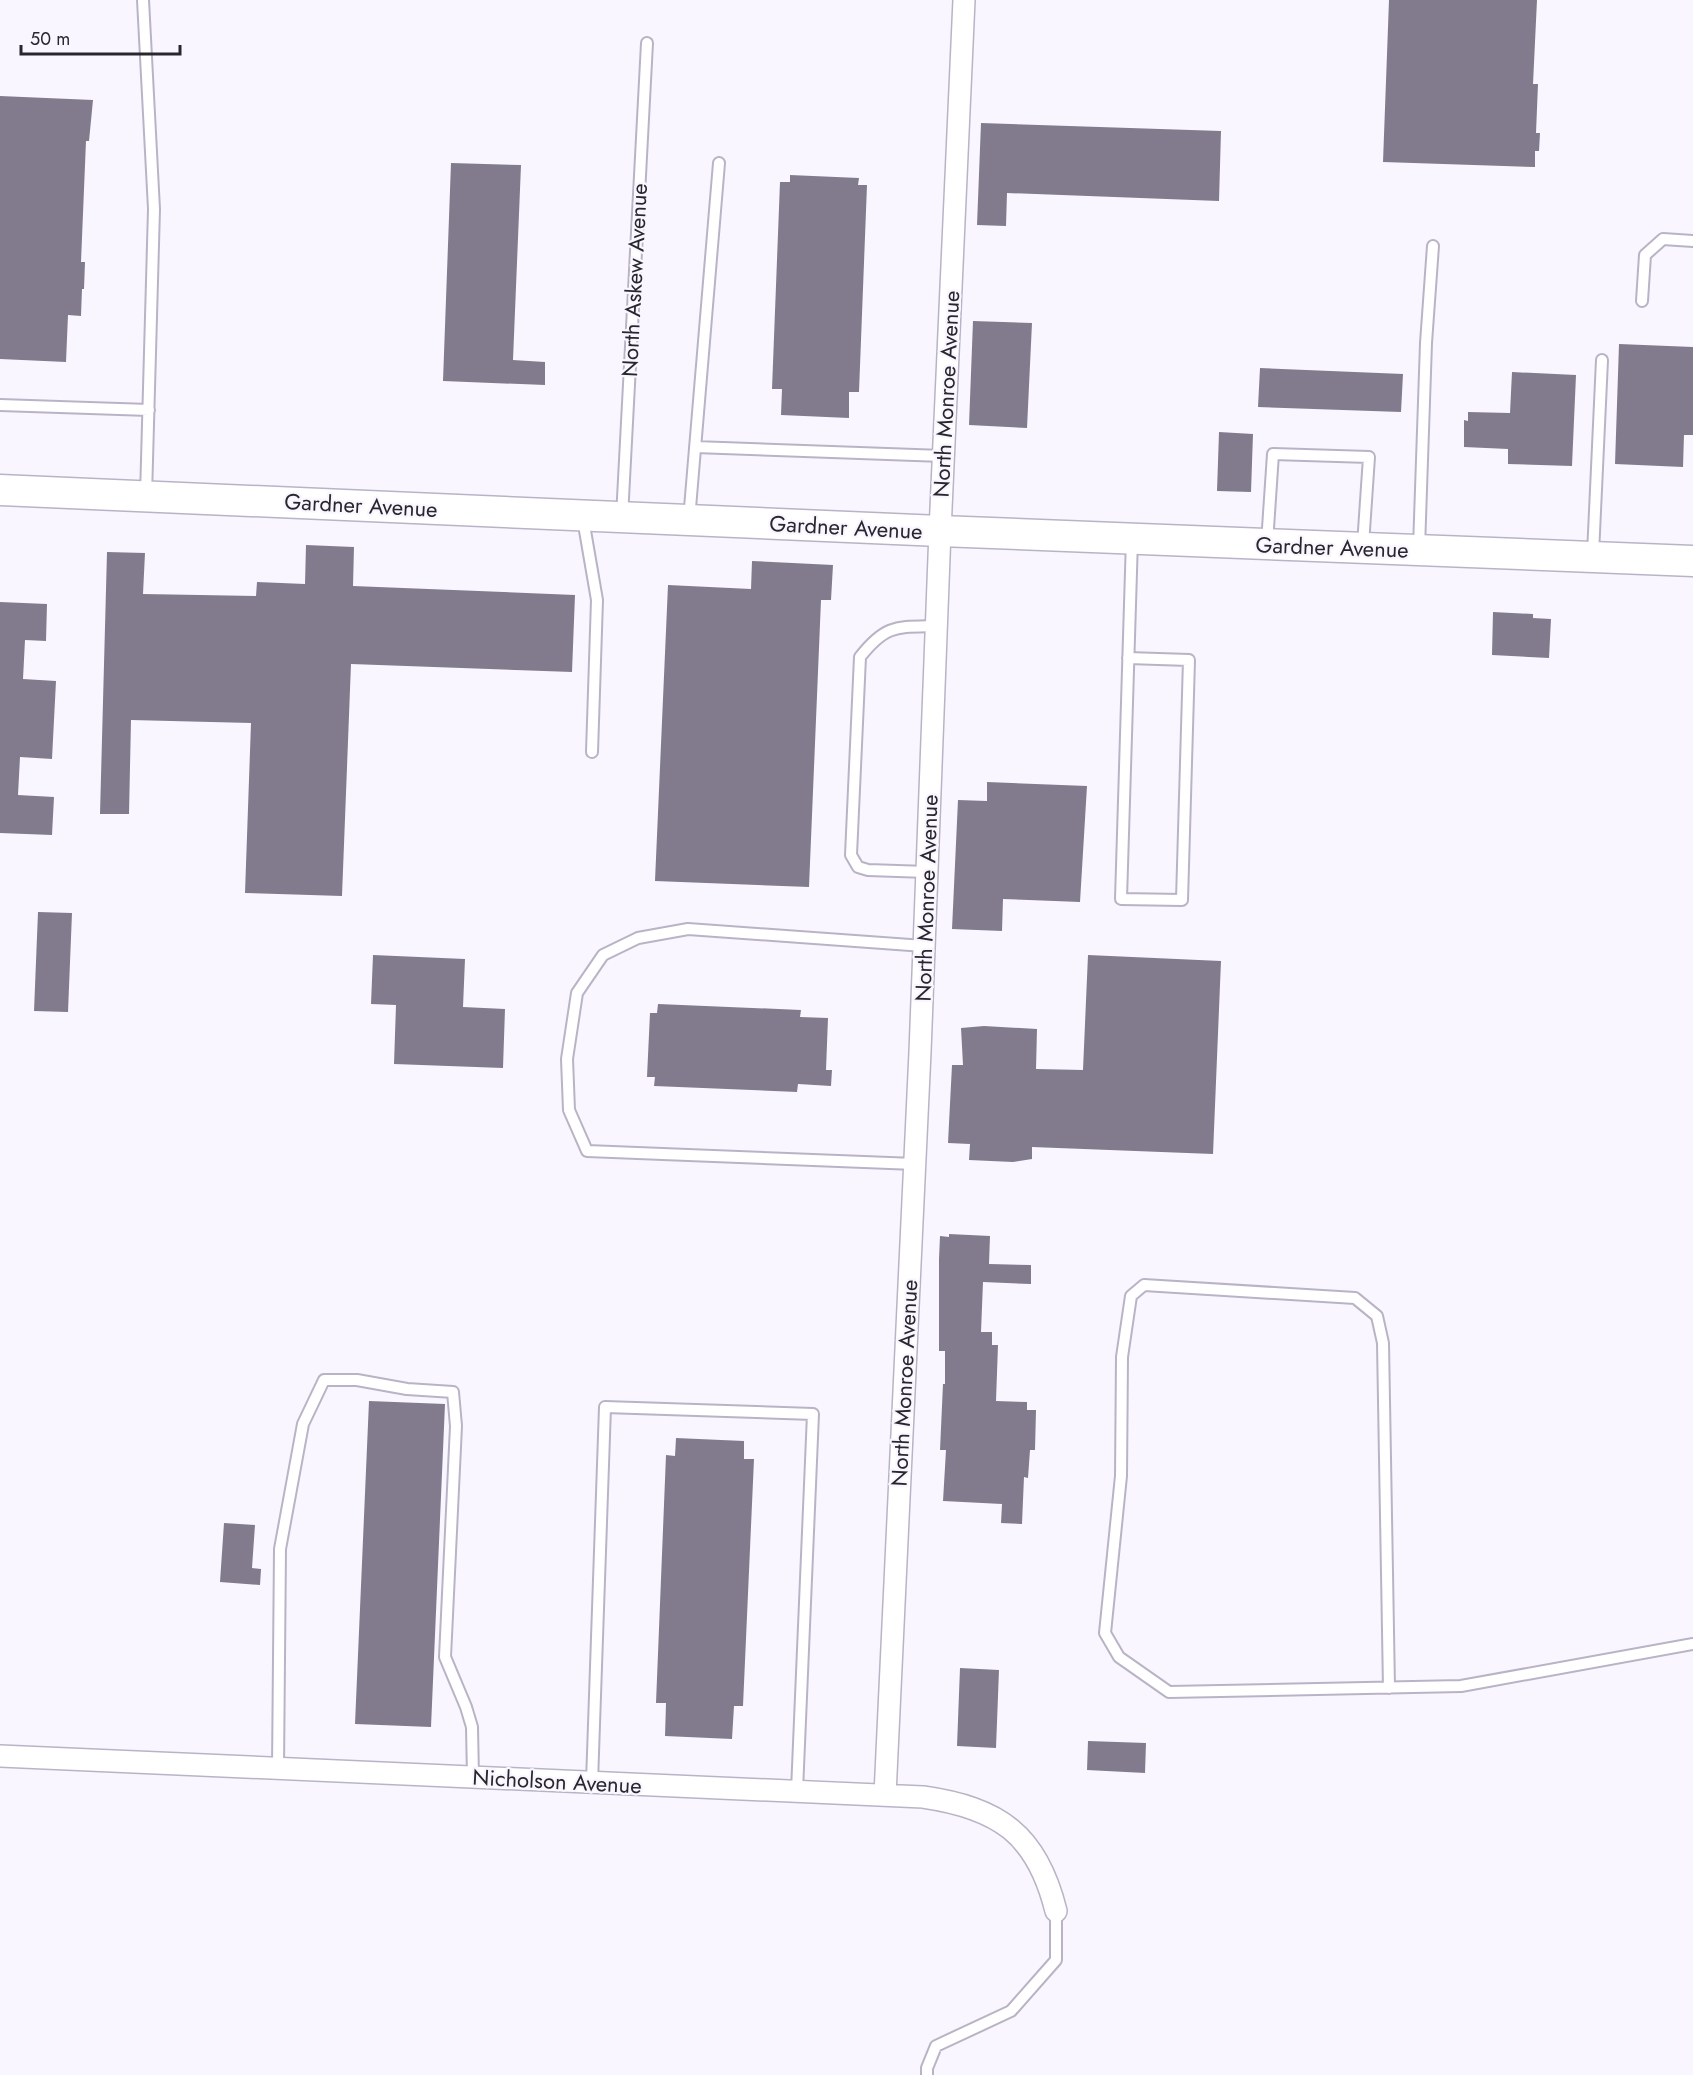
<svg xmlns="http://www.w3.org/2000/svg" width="1693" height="2075" font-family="Jost,sans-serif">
<rect width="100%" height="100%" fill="#f9f6ff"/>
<path fill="#827b8e" d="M1389,0H1537L1533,84H1538L1536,133H1540L1539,151H1535V167L1383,162Z
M0,96L93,100L89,141H86L81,262H85L84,289H82L81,316L68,315L66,362L0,359Z
M981,123L1221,131L1219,201L1007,193L1006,226L977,225Z
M451,163L521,165L513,360L545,362V385L443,381Z
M790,175L859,178L858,185H867L859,392H849V418L781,415L782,389H772L780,182H790Z
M973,321L1032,323L1027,428L969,425Z
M1619,344L1693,347V435H1684L1683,467L1615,464Z
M1260,368L1403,374L1401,412L1258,407Z
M1512,372L1576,375L1572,466L1508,464V449L1464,447V420L1468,421V412L1510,413Z
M1219,432L1253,434L1251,492L1217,491Z
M306,545L354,547L353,586L575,595L572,672L351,664L342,896L245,893L251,723L131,720L129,814H100L107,552L145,553L143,594L256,596L257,582L305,584Z
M752,561L833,565L831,600H821L809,887L655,881L668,585L751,589Z
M0,602L47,604L46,641L25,640L23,679L56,681L52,759L20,757L18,795L54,797L52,835L0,833Z
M1493,612L1533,614V618L1551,619L1549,658L1492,655Z
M987,782L1087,786L1080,902L1003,899L1002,931L952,929L958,800L987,801Z
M38,912L72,913L68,1012L34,1011Z
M373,955L465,959L463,1007L505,1009L503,1068L394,1064L396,1005L371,1004Z
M1088,955L1221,961L1213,1154L1032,1147V1159L1013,1162L969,1160L970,1144L948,1143L952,1065H963L961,1028L984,1026L1037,1029L1036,1069L1083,1070Z
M658,1004L801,1010L800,1017L828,1018L826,1070H832L831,1086L798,1084L797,1092L654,1086L655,1077H647L650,1013H657Z
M949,1234L990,1236L989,1264L1031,1265V1284L983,1282L981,1332H992V1345H998L996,1401L1027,1402V1410H1036L1035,1450H1030L1028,1478L1024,1477L1022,1524L1001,1523L1002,1504L943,1501L946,1450H940L943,1384H945V1351H939V1259L940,1236L949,1237Z
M369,1401L445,1404L431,1727L355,1724Z
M676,1438L744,1441V1459H754L743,1706H734L732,1739L665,1736L666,1703H656L666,1455L675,1456Z
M224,1523L255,1525L252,1568L261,1569L260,1585L220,1582Z
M960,1668L999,1670L996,1748L957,1746Z
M1088,1741L1146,1743L1145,1773L1087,1770Z"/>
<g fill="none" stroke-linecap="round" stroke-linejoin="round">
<defs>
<path id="lane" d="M143,0L154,209L146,496
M1642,301L1645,255L1663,239L1693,241
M0,405L149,410
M695,447L943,456
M622,517L647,43
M583,519L597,600L592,752
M689,520L719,163
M1267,543L1273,454L1369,457L1363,545
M1419,548L1426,343L1433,246
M1593,554L1602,360
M1128,658L1189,660L1182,900L1121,899L1132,539
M927,872L868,870L858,867L851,855L860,657C886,624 897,627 936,626
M915,1164L587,1151L569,1110L567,1059L577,993L603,955L638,938L688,929L924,946
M1389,1688L1383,1343L1377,1316L1355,1298L1144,1285L1131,1296L1122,1357L1121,1476L1105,1633L1119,1657L1169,1692L1461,1686L1693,1644
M278,1768L280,1549L303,1424L324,1380H357L407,1389L453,1392L456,1426L445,1657L466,1707L472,1727L473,1777
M592,1782L605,1407L813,1414L797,1791
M927,2075V2068L936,2046L1011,2011L1056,1960V1911"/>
<path id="street" d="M0,1756L923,1797C999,1808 1037,1834 1056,1911
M885,1795L920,1052L940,531L964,0"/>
<path id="secondary" d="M0,490L940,531L1693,561"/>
</defs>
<use href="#lane" stroke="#bab3c6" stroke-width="14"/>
<use href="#street" stroke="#bab3c6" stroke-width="24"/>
<use href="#secondary" stroke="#bab3c6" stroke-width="33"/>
<use href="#lane" stroke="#fff" stroke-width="10"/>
<use href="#street" stroke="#fff" stroke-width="21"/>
<use href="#secondary" stroke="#fff" stroke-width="30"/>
</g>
<g text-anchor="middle" stroke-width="4.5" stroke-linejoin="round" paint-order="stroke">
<g font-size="22" fill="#29272e" stroke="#f9f6ff">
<text transform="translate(634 280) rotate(-87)" y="8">North Askew Avenue</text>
<text transform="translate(946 394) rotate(-87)" y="8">North Monroe Avenue</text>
<text transform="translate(361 505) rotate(3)" y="8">Gardner Avenue</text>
<text transform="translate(846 527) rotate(3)" y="8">Gardner Avenue</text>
<text transform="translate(1332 547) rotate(2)" y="8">Gardner Avenue</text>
<text transform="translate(926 898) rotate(-88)" y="8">North Monroe Avenue</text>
<text transform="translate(904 1383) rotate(-87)" y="8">North Monroe Avenue</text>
<text transform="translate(557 1781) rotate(3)" y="8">Nicholson Avenue</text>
</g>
</g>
<path d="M21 45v9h159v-9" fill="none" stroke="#29272e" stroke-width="3"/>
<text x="30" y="45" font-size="18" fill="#29272e" stroke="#f9f6ff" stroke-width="4.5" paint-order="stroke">50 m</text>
</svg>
